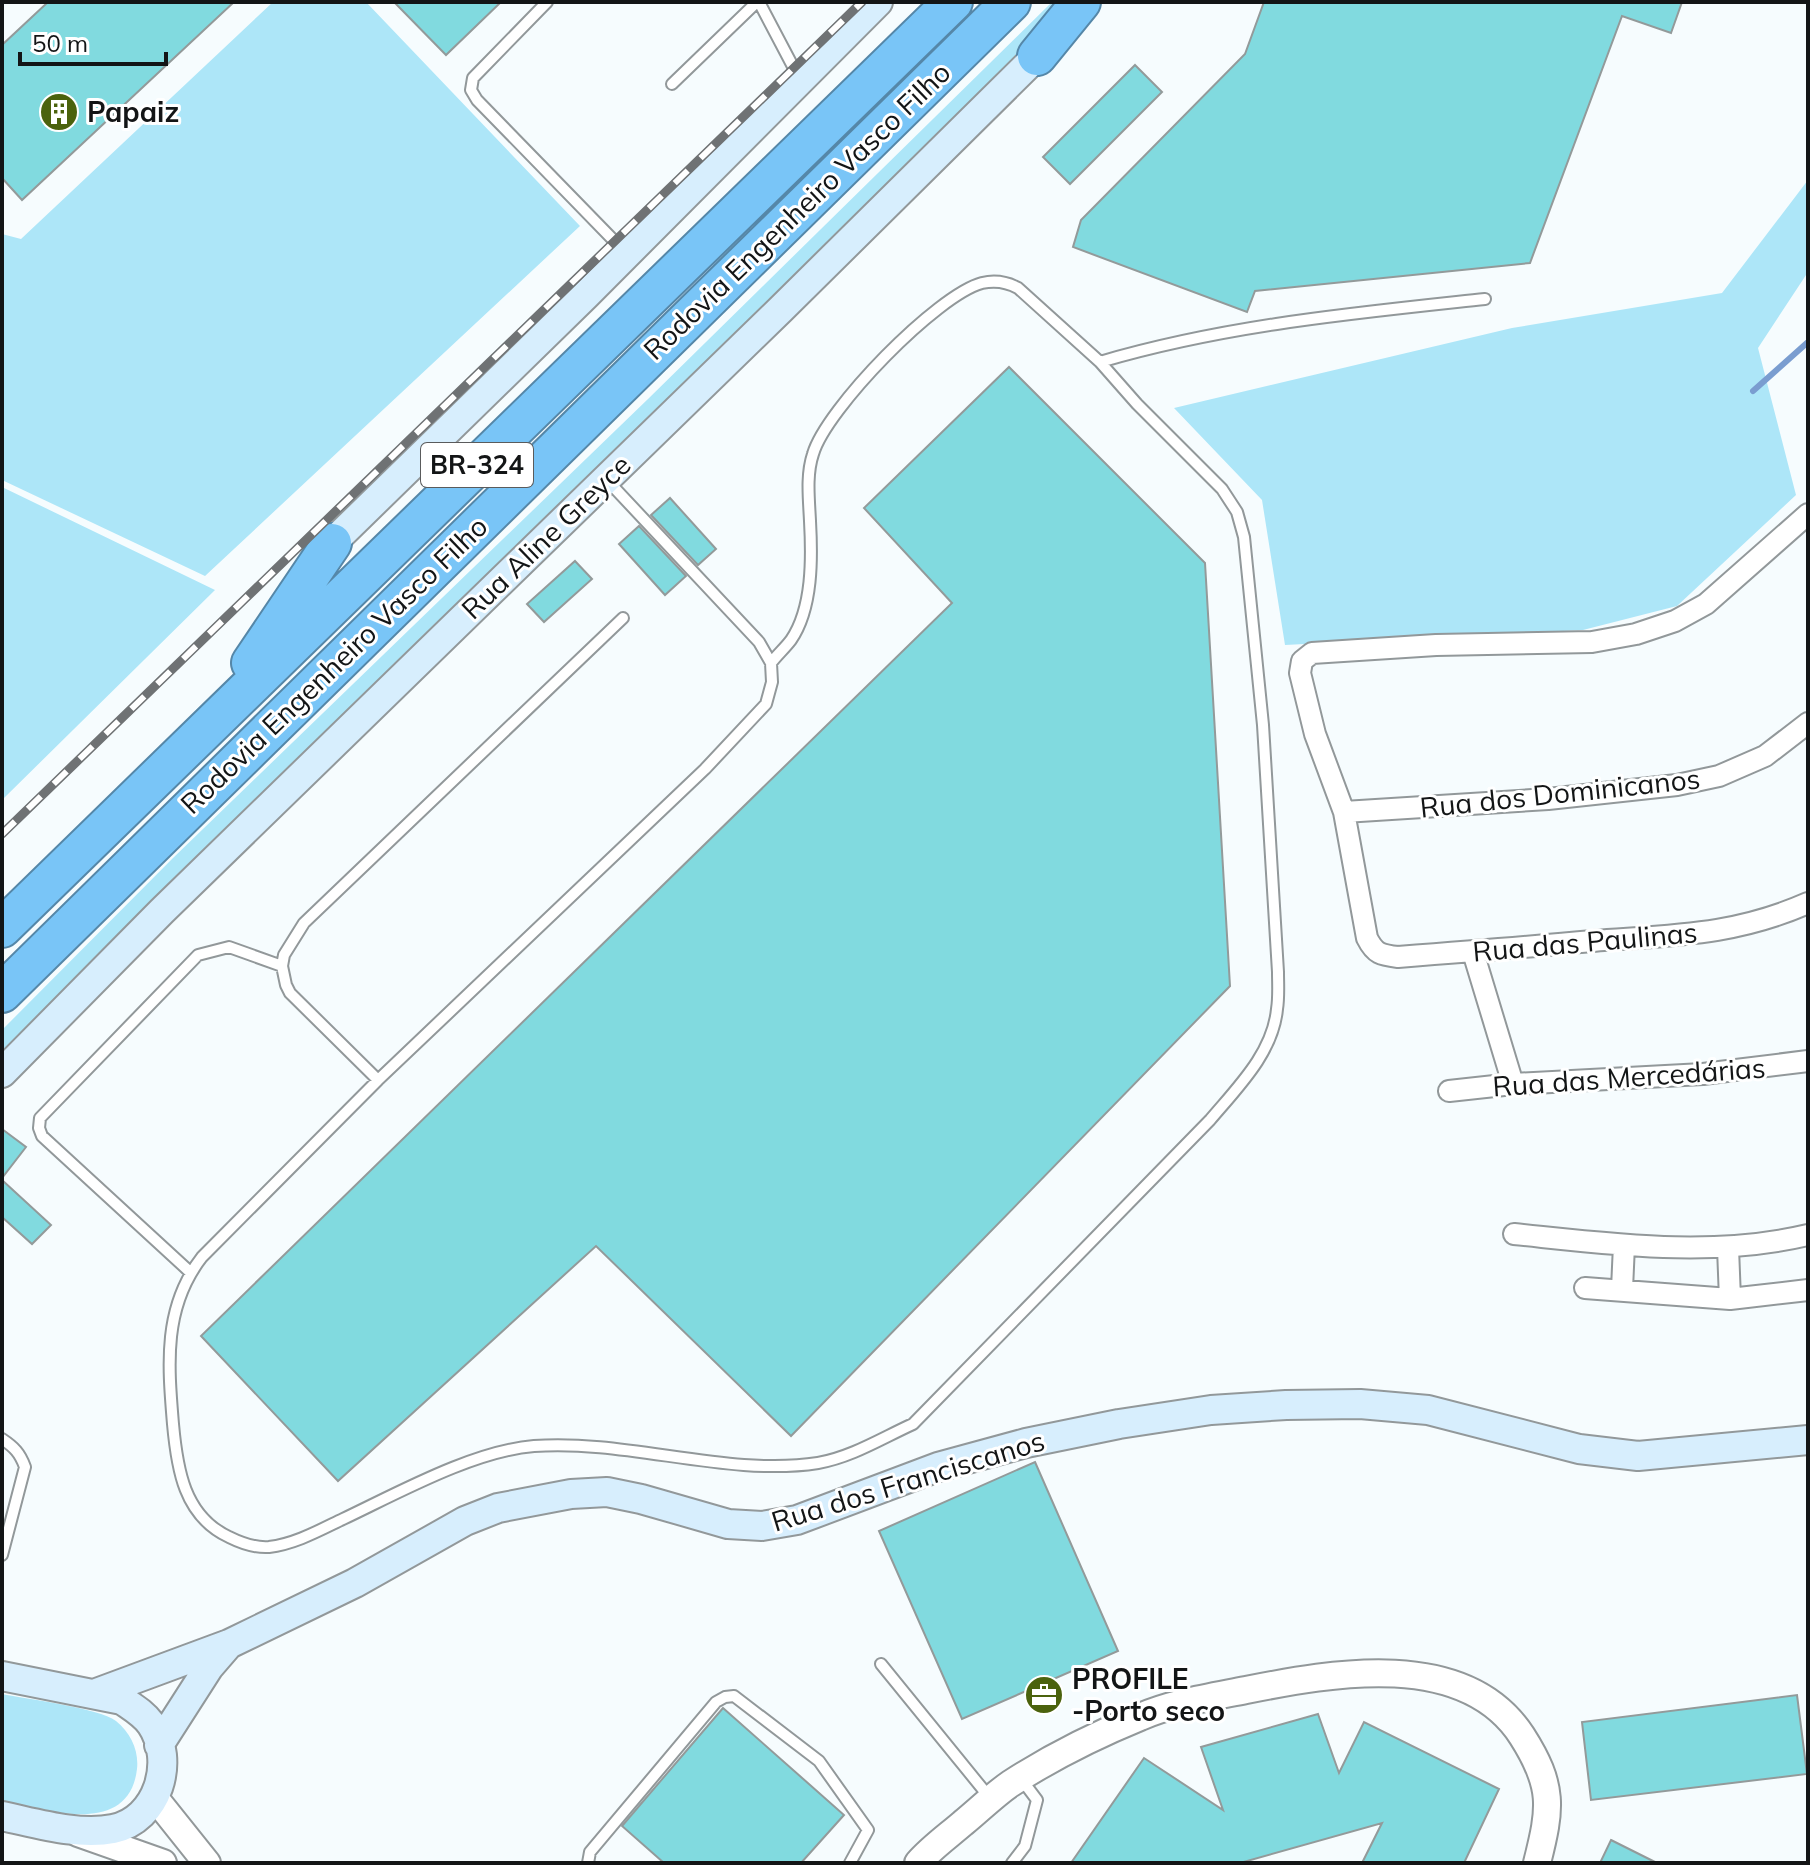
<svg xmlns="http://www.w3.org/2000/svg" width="1810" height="1865" font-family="Mulish,sans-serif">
<rect width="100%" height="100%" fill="#f6fcfe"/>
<path fill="#ade6f8" d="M273,2H366L580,226L205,576L2,480V234L21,239Z
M1052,2H1060L1018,57L299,763L47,1006L2,1054V1030L173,858L648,399Z
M1808,180V272L1758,348L1796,495L1677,606L1583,630L1285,645L1262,500L1174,408L1512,328L1722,293Z
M2,487L215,590L2,800Z
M2,1694C26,1699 99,1708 116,1721C131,1733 139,1751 137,1769C129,1838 45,1810 2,1801Z"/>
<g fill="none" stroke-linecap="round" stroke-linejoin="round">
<path stroke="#7a9dd0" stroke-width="6" d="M1753,391L1808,342"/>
</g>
<path fill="#81dadf" stroke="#939a9a" stroke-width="2" d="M48,2H234L22,200L2,178V45Z
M394,2H501L446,55Z
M1264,2H1682L1671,33L1622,16L1530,263L1255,291L1247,312L1073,247L1081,220L1245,54Z
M1135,65L1162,92L1070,184L1043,157Z
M1009,367L1205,563L1230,986L791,1436L596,1246L338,1481L201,1336L952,603L864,508Z
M670,498L716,549L698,565L651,515Z
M639,526L686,576L665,595L619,544Z
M575,561L592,579L544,622L527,604Z
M2,1129L26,1147L2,1178Z
M2,1180L51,1225L32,1244L2,1217Z
M1035,1462L1118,1651L962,1719L879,1531Z
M1797,1695L1807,1774L1591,1800L1582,1722Z
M723,1708L844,1815L801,1863H664L622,1826Z
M1318,1714L1339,1773L1364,1722L1499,1789L1464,1863H1362L1382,1823L1240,1863H1071L1144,1758L1223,1810L1201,1747Z
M1611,1840L1657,1863H1600Z"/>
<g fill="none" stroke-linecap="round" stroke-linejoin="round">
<defs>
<path id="service" d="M547,2L473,78L471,90L477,100L625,252
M759,2L799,78
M672,84L757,2
M1100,362C1225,325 1355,313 1485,299
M607,480L759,642L771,663L772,682L766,704L705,769L378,1080L202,1257C163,1307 168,1364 173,1424C177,1469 184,1516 229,1537C241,1543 255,1548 269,1547C295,1544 320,1530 343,1519C398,1493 473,1451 534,1446C627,1439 728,1477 818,1463C852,1457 882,1438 913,1424L1210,1120C1237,1088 1273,1053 1277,1009C1279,997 1278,984 1278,972L1263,725L1244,537L1237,512L1222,489L1137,404L1100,362L1018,288C1007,282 995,280 982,283C937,295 826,409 813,454C806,475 809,499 810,521C812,557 813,608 791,640C785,648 777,655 771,663
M378,1080L290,993L286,985L282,966L284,955L304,923L623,618
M190,1272L42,1136L39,1128L40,1118L198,955L229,947L282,966
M2,1439C14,1447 20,1453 25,1467L2,1555
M881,1664L990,1798
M588,1863L590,1852L716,1702L725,1697L734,1696L819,1761L868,1830L850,1863
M1012,1863L1025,1846L1037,1800L1022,1780"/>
<path id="minor" d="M1808,514L1706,604L1675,621L1636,634L1592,642L1436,645L1312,653L1302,661L1300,673L1315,734L1344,812L1367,938C1375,954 1381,955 1398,957C1463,952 1528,947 1593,941C1672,935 1733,936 1808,903
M1344,812L1548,799L1677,785L1719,776L1765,756L1808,723
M1473,952L1513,1084
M1449,1091L1513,1084L1703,1074L1808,1061
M1514,1234C1612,1244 1711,1258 1808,1235
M1728,1248L1730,1299
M1585,1288L1730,1299L1808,1290
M1622,1289L1624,1245"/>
<path id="tertiary" d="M155,1798L207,1863
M78,1833L163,1863
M918,1863C931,1848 948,1836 963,1823C979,1810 994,1795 1010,1784C1050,1758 1096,1735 1140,1717C1172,1703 1211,1697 1246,1690C1332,1673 1465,1648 1522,1736C1554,1786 1551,1808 1537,1863"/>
<path id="secondary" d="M332,543L586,295L878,2
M2,1073L162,911L781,309L1051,42
M2,1676L122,1700C132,1707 143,1713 151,1724C176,1761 158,1820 113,1829C78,1836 36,1823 2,1816
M94,1694L229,1644L355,1583L465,1521L498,1508L571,1494L607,1492L641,1499L728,1524L762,1526L797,1520L938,1467L1026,1443L1119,1424L1211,1410L1286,1405L1360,1404L1428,1410L1579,1449L1638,1456L1808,1440
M159,1745L209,1667L228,1645"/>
<path id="motorway" d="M1037,56L1081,2
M251,663L332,543
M2,928L953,2
M2,993L1011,2"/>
</defs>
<use href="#service" stroke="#92989a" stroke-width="14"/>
<use href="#minor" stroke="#92989a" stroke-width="24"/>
<use href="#tertiary" stroke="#92989a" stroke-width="30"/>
<use href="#secondary" stroke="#92989a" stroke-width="32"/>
<use href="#motorway" stroke="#5587a8" stroke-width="42"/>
<use href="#service" stroke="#fff" stroke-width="10"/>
<use href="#minor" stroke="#fff" stroke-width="20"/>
<use href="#tertiary" stroke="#fff" stroke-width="26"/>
<use href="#secondary" stroke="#d7eefd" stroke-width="28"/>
<use href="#motorway" stroke="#79c5f7" stroke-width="38"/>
<defs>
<path id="rail" d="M2,834L862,2"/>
</defs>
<use href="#rail" stroke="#6f7274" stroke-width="9"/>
<use href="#rail" stroke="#fff" stroke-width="6" stroke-dasharray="18" stroke-linecap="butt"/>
</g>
<defs>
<symbol id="building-disc" viewBox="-11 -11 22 22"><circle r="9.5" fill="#4b620d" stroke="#fff"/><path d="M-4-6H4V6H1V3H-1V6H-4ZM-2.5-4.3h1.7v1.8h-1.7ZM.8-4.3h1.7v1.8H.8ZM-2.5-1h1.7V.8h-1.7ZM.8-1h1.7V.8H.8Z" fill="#fff"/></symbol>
<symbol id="office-disc" viewBox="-11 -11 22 22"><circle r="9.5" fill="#4b620d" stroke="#fff"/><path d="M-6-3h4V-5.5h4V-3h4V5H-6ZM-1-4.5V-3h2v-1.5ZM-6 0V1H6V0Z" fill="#fff"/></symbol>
</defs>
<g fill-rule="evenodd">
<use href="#building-disc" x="37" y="90" width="44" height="44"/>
<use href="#office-disc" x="1022" y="1673" width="44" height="44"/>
</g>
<g text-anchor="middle" stroke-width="6" stroke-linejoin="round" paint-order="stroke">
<rect fill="#fff" stroke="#5a5b5c" stroke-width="2" x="421" y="443" width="112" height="44" rx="6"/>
<g font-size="26" font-weight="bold" fill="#131516">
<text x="477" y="474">BR-324</text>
</g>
<g font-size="28" font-weight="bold" fill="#131516" stroke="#fff" text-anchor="start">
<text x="87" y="122">Papaiz</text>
<text x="1072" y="1689">PROFILE<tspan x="1072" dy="32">-Porto seco</tspan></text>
</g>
<g font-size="28" fill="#131516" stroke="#fff">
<text transform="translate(797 211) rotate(-44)" y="10">Rodovia Engenheiro Vasco Filho</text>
<text transform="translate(546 537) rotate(-44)" y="10">Rua Aline Greyce</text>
<text transform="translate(334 665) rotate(-44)" y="10">Rodovia Engenheiro Vasco Filho</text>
<text transform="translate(1560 793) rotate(-6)" y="10">Rua dos Dominicanos</text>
<text transform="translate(1585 942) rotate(-5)" y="10">Rua das Paulinas</text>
<text transform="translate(1629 1077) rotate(-4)" y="10">Rua das Mercedárias</text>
<text transform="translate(908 1481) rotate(-17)" y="10">Rua dos Franciscanos</text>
</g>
</g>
<rect width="1810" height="1865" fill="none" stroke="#131516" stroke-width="8"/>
<path d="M20 52v12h146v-12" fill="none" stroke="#131516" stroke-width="4"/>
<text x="32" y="52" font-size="24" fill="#131516" stroke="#ffffff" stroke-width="6" paint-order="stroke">50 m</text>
</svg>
